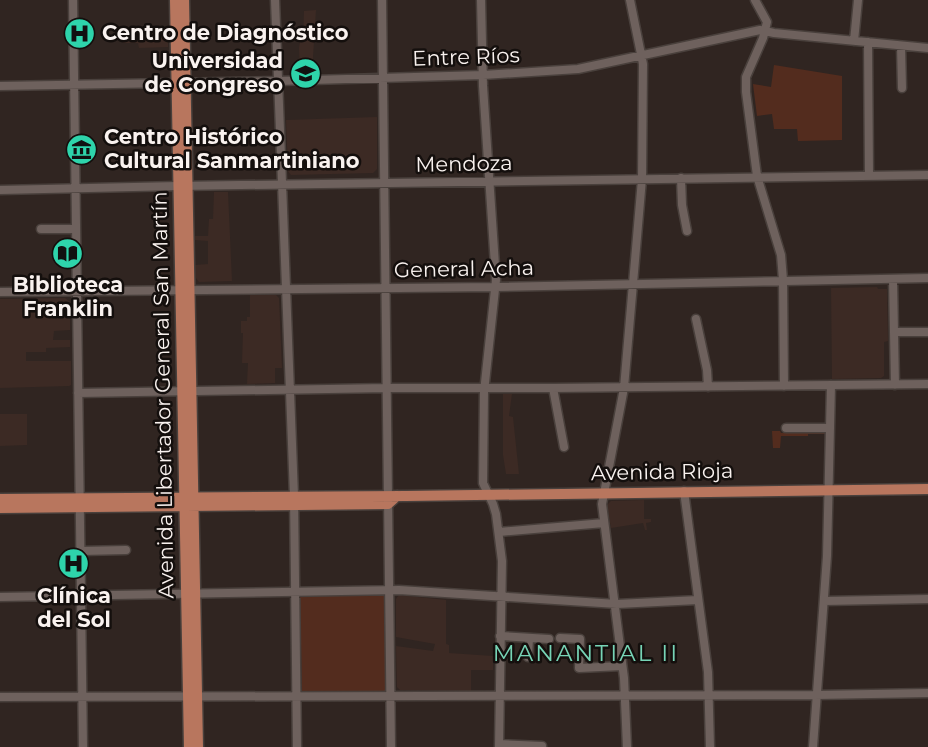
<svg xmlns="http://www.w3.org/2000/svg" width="928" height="747" font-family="Montserrat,sans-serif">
<rect width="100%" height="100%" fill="#302521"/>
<path fill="#3c2a24" d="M316,10L312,73H300L299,48L300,42L303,41L304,11Z
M168,30V47L139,48L138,43H123V31Z
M377,117V169L373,173L291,175L288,171L286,120Z
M214,192H228L232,281L199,282L196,278L195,265L208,264V241L195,240V236H208L209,219H213Z
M877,287L878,289H887L888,341L884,342V376L881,378L832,379L831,288Z
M250,295H276L279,298L282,368H275V383L247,384L248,363H242L243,333H241V321H247V317H250Z
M65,298L70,302V330L54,331L53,340H70V347L46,348V352H26V361H71V385L69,386L0,388V299Z
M503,394H512L509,416L513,417L519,474H506L503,455Z
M0,414H27V445L0,446Z
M644,500V519H651V522L646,523L647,530H645L643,523L611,528L607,505L611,501Z
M399,595L446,600V644L449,645V653L493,656V670H471V691L400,690L397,687L396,646L433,651L435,644L396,637V599Z"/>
<path fill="#532c1e" d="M774,65L842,76V140L798,141L797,129H774L772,114L757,116L753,84L771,87Z
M772,431H780L781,433H799L800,431H825V434H808V436H781L780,448H773Z
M384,594L386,692H302L300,596L302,595Z"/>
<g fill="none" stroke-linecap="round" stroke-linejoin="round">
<defs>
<path id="minor" d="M73,0L83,747
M275,0L294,496L297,747
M382,0L391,747
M481,0L483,86L496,280L484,392L483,483L493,504L496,514L502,561L499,747
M755,0L767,22L763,38L746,77V92L757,176L781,255L783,280L784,386
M854,41L858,0
M868,42L869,176
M901,46L902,88
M0,86L278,81L483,75L578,69L760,30L774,33L928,48
M681,178L682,205L687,231
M0,190L178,186L928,175
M41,229H75
M893,279L895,385
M0,292L495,287L928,278
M696,319L707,370L708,387
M894,332H928
M553,388L564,447
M78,393L387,388H553L928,384
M786,428H830
M684,491L708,672L710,747
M499,532L604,523
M81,551L126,550
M0,597L399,590L617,604L698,600
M824,601L928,599
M500,636L549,639
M560,638L580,639L579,668L622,666
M528,657L529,638
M0,697L816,695L928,693
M499,744L542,746
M627,747L624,678L602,504L624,388L642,179L643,64L630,0
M813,747L827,556L831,385"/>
<path id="major" d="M175,0L189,747
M184,0L198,747
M0,499L406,496L928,489
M0,508L388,504L397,496"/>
</defs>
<use href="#minor" stroke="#49403c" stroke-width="11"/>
<use href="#major" stroke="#49403c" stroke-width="13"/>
<use href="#minor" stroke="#6e615d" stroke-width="8"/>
<use href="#major" stroke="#b8765e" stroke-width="10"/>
</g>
<defs>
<symbol id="hospital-disc" viewBox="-11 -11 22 22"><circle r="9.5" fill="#2ed4ab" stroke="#140f0d"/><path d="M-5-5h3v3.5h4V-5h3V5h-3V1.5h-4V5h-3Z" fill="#111"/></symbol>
<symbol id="university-disc" viewBox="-11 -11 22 22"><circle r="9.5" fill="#2ed4ab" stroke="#140f0d"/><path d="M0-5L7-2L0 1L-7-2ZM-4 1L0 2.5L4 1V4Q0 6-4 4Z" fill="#111"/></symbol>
<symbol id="museum-disc" viewBox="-11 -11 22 22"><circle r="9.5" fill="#2ed4ab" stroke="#140f0d"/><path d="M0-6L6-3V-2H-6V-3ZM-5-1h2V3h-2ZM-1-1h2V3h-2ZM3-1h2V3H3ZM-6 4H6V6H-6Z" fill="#111"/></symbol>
<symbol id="library-disc" viewBox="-11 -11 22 22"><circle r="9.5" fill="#2ed4ab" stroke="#140f0d"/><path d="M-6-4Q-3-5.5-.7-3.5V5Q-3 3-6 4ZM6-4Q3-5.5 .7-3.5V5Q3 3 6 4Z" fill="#111"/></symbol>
</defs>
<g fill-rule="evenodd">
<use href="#hospital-disc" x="62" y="16" width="35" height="35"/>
<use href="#university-disc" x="288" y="56" width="35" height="35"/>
<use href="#museum-disc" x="64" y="132" width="35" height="35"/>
<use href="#library-disc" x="50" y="236" width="35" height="35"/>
<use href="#hospital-disc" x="56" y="546" width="35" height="35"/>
</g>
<g text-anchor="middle" stroke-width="5" stroke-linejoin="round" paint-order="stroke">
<g font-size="21" font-weight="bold" fill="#f9f2ef" stroke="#140f0d" text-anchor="start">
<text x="102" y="40">Centro de Diagnóstico</text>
<text x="283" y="68" text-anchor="end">Universidad<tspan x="283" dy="24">de Congreso</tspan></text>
<text x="104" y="144">Centro Histórico<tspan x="104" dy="24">Cultural Sanmartiniano</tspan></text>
<text x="68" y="292" text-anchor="middle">Biblioteca<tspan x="68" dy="24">Franklin</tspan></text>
<text x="74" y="603" text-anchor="middle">Clínica<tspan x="74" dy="24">del Sol</tspan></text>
</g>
<g font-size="21" fill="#f9f2ef" stroke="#140f0d">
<text transform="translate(466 57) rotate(-2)" y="7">Entre Ríos</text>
<text transform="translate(464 164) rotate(-1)" y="7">Mendoza</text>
<text transform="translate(464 269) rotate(-1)" y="7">General Acha</text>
<text transform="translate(163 395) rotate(-91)" y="7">Avenida Libertador General San Martín</text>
<text transform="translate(662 472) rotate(-1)" y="7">Avenida Rioja</text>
</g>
<g font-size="23" letter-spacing="2" fill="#77d4b6" stroke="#140f0d">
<text x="586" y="661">MANANTIAL II</text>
</g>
</g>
</svg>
